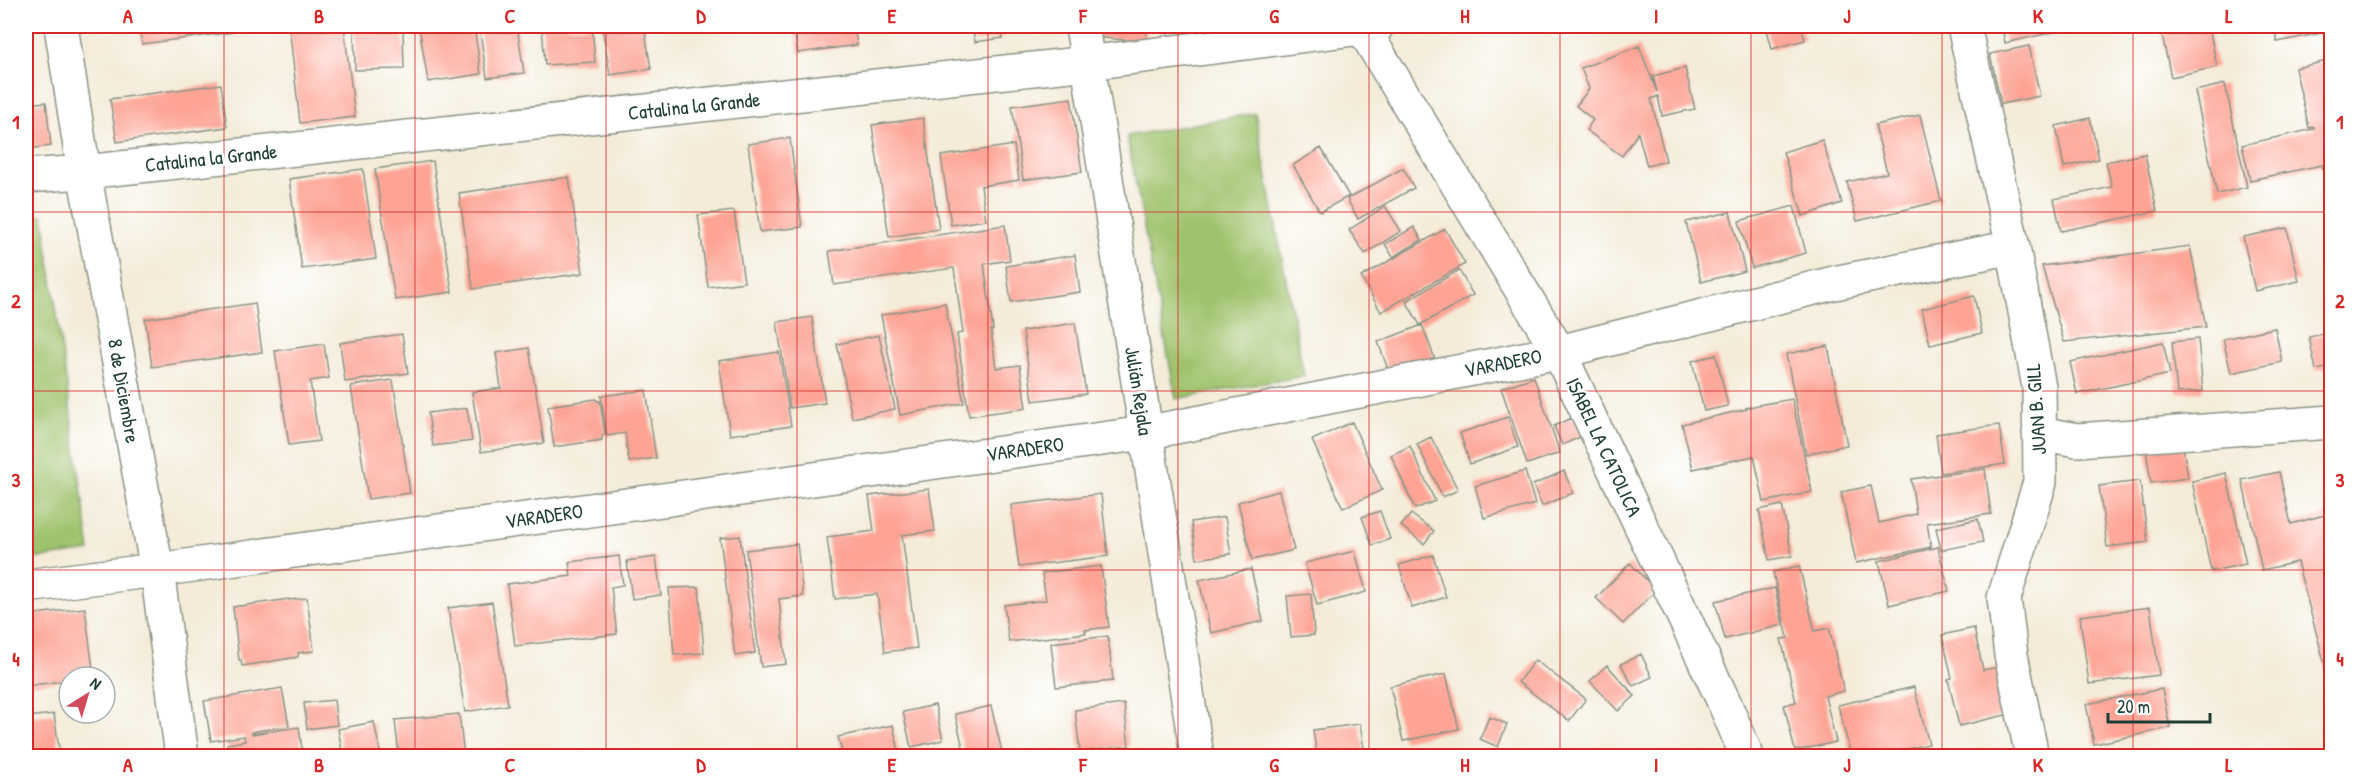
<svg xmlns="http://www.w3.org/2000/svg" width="2357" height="782" font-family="'Patrick Hand',sans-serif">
<rect width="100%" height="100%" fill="#fff"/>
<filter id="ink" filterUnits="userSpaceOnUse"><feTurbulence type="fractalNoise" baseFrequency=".0167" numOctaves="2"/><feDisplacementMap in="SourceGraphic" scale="12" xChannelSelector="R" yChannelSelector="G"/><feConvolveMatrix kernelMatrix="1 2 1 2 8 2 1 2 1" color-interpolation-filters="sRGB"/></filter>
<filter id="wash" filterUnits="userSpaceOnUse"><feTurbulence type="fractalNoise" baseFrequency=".008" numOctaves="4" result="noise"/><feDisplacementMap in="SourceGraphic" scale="24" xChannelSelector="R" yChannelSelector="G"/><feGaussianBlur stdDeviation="1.35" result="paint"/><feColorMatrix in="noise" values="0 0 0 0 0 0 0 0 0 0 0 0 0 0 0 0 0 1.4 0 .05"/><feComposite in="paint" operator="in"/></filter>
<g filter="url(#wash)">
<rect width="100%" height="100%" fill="#f4ecd9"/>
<path fill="#9fc26c" stroke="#5f8050" stroke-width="1.5" d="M1255,113L1304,376L1176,399L1127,136Z
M43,215L90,551L26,560V218Z"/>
<g id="blocks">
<path fill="#fda495" d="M139,26H232L233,32L142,44Z
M289,26H344L355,117L300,123Z
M419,26H474L481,74L428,82Z
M479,26H517L524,73L487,78Z
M542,26H592L595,62L545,65Z
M602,26H644L651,69L610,75Z
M794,26H854L857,45L798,53Z
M972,26H1001L1003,38L975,42Z
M1095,26H1147L1146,42L1094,37Z
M1766,26H1801L1805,40L1772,49Z
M2002,26H2081L2005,43Z
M2160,26H2234V27L2210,32L2217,67L2171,77Z
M2274,26H2332V31L2277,42Z
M403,29L404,69L355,70L354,30Z
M1639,46L1657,92L1653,76L1685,68L1695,109L1662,116L1658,96L1651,99L1666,161L1647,166L1638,133L1622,156L1586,130L1593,120L1576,106L1589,89L1581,68Z
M2029,46L2040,96L2001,104L1990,54Z
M2332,60V179L2325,180L2322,165L2250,180L2242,145L2314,129V127L2309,128L2295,68Z
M221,84L227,127L117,142L110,99Z
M2225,84L2247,187L2217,194L2195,91Z
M1071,98L1082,172L1023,180L1012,106Z
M46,102L51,146L26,149V104Z
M1920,115L1941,201L1857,221L1847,182L1887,173L1875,125Z
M923,118L939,229L889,237L872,125Z
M2090,118L2099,159L2064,167L2056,126Z
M790,138L802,227L760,232L748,144Z
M1822,140L1842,203L1803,216L1783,152Z
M1014,145L1019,180L981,186L986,220L951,225L941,156Z
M1321,148L1349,196L1320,212L1293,165Z
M2145,154L2157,211L2061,231L2054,199L2112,187L2106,162Z
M433,161L452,292L395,300L375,169Z
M1403,168L1414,188L1358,219L1347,199Z
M363,169L376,259L302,269L289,179Z
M569,177L583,273L473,289L459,193Z
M1385,206L1401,231L1365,254L1349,230Z
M1794,206L1806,253L1752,268L1739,221Z
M734,211L744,282L708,287L698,215Z
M1730,212L1745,271L1701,282L1686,222Z
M1005,225L1010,260L984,264L993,330H991L996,368L1020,365L1026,408L969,416L957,334L963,333L954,268L834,285L829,251Z
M1414,227L1422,240L1393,257L1385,244Z
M2287,228L2299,281L2255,291L2243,237Z
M1445,229L1465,264L1381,312L1361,277Z
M2190,246L2206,327L2064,342L2042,266Z
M1075,255L1080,292L1011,302L1006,266Z
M1459,270L1473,295L1420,325L1406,301Z
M1974,296L1982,333L1930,345L1922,309Z
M255,303L262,352L152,367L145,319Z
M945,303L964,403L900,415L881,315Z
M812,317L825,403L790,408L777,322Z
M1075,323L1086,394L1033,401L1023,331Z
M1422,325L1438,367L1393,383L1378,342Z
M2275,328L2282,362L2231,373L2223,339Z
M2332,332V367L2316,370L2309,337Z
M402,334L408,373L345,382L340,343Z
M879,335L895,409L852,418L837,344Z
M2198,339L2203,391L2177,393L2172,342Z
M2163,342L2170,374L2077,394L2070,362Z
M324,344L329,378L310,381L319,441L289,445L275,351Z
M1828,346L1847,445L1806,454L1786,354Z
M529,348L544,443L481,452L472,392L501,388L496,353Z
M779,352L791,426L730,435L719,361Z
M1716,355L1728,406L1704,411L1692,361Z
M1534,377L1560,453L1527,464L1501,388Z
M393,380L410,493L368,499L351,386Z
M646,390L656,458L629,462L625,433L607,436L601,396Z
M596,399L597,401H600L605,435H602V440L554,447L548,406Z
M1792,399L1812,492L1764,502L1754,456L1693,469L1682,424L1747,409L1746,408L1758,405Z
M467,408L472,441L433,446L428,413Z
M1578,415L1587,434L1562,445L1554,426Z
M1508,417L1518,447L1470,464L1460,433Z
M1352,422L1382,490L1343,508L1312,440Z
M1999,425L2005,464L1941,473L1936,434Z
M1431,437L1458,490L1443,497L1417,444Z
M2183,445L2188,478L2151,483L2146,450Z
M1410,446L1435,501L1415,509L1391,455Z
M1985,469L1991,514L1927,523L1931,547L1856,563L1841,492L1871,486L1879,523L1916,514L1911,479Z
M1525,471L1535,504L1484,518L1475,486Z
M1564,471L1573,493L1542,506L1533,485Z
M2279,472L2291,524L2332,513V691L2297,562L2262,570L2242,480Z
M2226,473L2246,564L2211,571L2192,481Z
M2140,481L2148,542L2107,547L2099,486Z
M929,489L935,531L902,535L917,648L885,652L877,594L835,599L827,537L874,531L869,496Z
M1279,491L1294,550L1252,560L1238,502Z
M1101,494L1108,556L1019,567L1011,505Z
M1782,505L1792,556L1769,560L1759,510Z
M1380,511L1390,539L1372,545L1362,517Z
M1411,514L1434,531L1424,544L1401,526Z
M1225,517L1231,554L1197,559L1191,522Z
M1978,519L1983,542L1941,550L1936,528Z
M740,536L755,653L735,656L720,538Z
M797,544L803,596L779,599L786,664L761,667L746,550Z
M1938,547L1949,591L1889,605L1879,561Z
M1355,551L1366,592L1317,605L1305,563Z
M1433,555L1446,597L1412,608L1399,565Z
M619,556L623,585L611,587L617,634L515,646L507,584L571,576L569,562Z
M656,557L661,595L632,599L627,561Z
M1630,563L1656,590L1623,624L1596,598Z
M1101,566L1109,627L1085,630L1086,633L1009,642L1004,605L1046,600L1042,573Z
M1799,566L1815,631L1829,628L1844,691L1825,696L1836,742L1795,751L1784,705L1796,702L1781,639L1788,638L1773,572Z
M1251,569L1263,621L1211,633L1199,580Z
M699,587L704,653L674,655L669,588Z
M1775,588L1783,625L1725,639L1715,601Z
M1311,594L1314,635L1291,637L1287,596Z
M307,598L314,651L298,653V657L242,666L241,660H239L233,607L289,599V600Z
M492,602L508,705L465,712L448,608Z
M2150,607L2159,675L2089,684L2080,616Z
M85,608L94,677H69V680L26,686V615Z
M1974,628L1983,670L1999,667L2010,714L1959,726L1948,679L1952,678L1942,635Z
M1108,636L1113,681L1056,687L1051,643Z
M1641,654L1652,677L1633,686L1621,664Z
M1535,660L1586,699L1569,721L1518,682Z
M1607,665L1635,696L1618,711L1590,681Z
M1446,674L1459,729L1403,741L1390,686Z
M1914,687L1929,744L1878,756H1851L1838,705Z
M282,688L289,726L252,732V734L299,727L303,756H230L227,744L245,741L244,736L211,741L204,701Z
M2162,689L2170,728L2094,744L2086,704Z
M334,700L337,725L307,729L304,703Z
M1124,704L1129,746L1080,752L1075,710Z
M935,705L943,740L911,747L903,712Z
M991,706L1003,756H965L955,714Z
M54,714L60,756H32L27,717Z
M459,714L464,756H399L395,720Z
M1489,717L1507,724L1498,747L1480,739Z
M374,722L381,756H343L338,729Z
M1360,724L1365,755L1317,756L1313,730Z
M893,725L900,756H843L838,737Z"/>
</g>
</g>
<g filter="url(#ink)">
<use href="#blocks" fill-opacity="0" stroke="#8a9486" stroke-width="1.5"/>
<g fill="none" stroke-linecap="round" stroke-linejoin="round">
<defs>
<path id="minor" d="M1082,26L1197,756
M1964,26L2013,247L2039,387L2040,482L2004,598L2011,655L2032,756
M1362,27L1559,352L1724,702L1747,756
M26,176L84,172L1088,63L1377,26
M2039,433L2077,440L2332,422
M26,586L157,570L1145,433L1559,352L1834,283L2013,247"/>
<path id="major" d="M61,26L84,172L157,570L182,756"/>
</defs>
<use href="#minor" stroke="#8a9486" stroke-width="36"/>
<use href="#major" stroke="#8a9486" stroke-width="36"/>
<use href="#minor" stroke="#fff" stroke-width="33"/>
<use href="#major" stroke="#fff" stroke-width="33"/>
</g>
</g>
<path fill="none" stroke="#d62828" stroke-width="1.5" stroke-opacity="0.55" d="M224,26V756M415,26V756M606,26V756M797,26V756M988,26V756M1178,26V756M1369,26V756M1560,26V756M1751,26V756M1942,26V756M2133,26V756M26,212H2332M26,391H2332M26,570H2332"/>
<g text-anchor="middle" stroke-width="5" stroke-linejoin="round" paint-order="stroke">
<g font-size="20" fill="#1f3d34" stroke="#fff">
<text transform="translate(694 106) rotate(-6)" y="7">Catalina la Grande</text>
<text transform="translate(211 158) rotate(-6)" y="7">Catalina la Grande</text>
<text transform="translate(1503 363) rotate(-11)" y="7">VARADERO</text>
<text transform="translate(124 391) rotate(80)" y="7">8 de Diciembre</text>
<text transform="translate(1139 391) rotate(81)" y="7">Julián Rejala</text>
<text transform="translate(2036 409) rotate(-94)" y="7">JUAN B. GILL</text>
<text transform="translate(1604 447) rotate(65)" y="7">ISABEL LA CATOLICA</text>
<text transform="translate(1025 449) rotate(-8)" y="7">VARADERO</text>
<text transform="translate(544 516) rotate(-8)" y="7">VARADERO</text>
</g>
</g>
<rect width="2357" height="782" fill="none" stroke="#fff" stroke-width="66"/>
<g transform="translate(87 695) rotate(37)"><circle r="28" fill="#ffffff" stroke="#a5b1ae" stroke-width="1.5"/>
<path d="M0-4.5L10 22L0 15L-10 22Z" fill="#d1495b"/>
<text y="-9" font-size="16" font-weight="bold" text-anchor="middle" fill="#1f3d34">N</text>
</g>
<path d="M2108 713v9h102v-9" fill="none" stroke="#1f3d34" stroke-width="3"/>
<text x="2117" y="713" font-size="18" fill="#1f3d34" stroke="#ffffff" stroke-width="4.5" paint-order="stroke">20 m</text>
<rect x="33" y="33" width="2291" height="716" fill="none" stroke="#d62828" stroke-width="2"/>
<g font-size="20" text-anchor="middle" font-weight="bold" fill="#d62828">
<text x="128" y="23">A</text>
<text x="319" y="23">B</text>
<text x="510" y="23">C</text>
<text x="701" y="23">D</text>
<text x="892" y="23">E</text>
<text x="1083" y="23">F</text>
<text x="1274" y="23">G</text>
<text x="1465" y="23">H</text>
<text x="1656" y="23">I</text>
<text x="1847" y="23">J</text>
<text x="2038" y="23">K</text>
<text x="2229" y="23">L</text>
<text x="16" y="129">1</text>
<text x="2340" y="129">1</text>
<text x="16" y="308">2</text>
<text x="2340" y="308">2</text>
<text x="16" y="487">3</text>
<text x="2340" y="487">3</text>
<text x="16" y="666">4</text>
<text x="2340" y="666">4</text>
<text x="128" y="772">A</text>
<text x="319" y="772">B</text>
<text x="510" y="772">C</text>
<text x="701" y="772">D</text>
<text x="892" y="772">E</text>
<text x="1083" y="772">F</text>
<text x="1274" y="772">G</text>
<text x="1465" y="772">H</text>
<text x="1656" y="772">I</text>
<text x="1847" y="772">J</text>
<text x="2038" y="772">K</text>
<text x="2229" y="772">L</text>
</g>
</svg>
